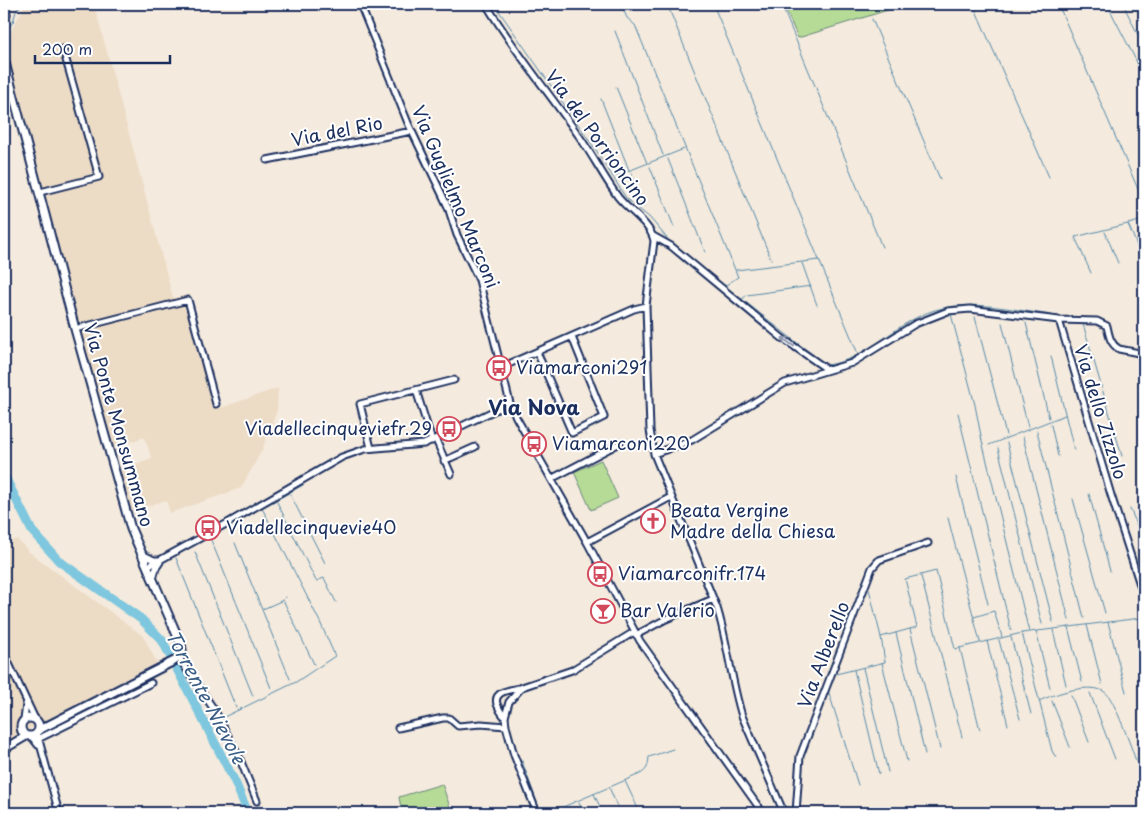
<svg xmlns="http://www.w3.org/2000/svg" width="1148" height="817" font-family="'Playpen Sans',sans-serif">
<rect width="100%" height="100%" fill="#f4eadd"/>
<filter id="ink" filterUnits="userSpaceOnUse"><feTurbulence type="fractalNoise" baseFrequency=".02" numOctaves="2"/><feDisplacementMap in="SourceGraphic" scale="10" xChannelSelector="R" yChannelSelector="G"/><feConvolveMatrix kernelMatrix="1 2 1 2 8 2 1 2 1" color-interpolation-filters="sRGB"/></filter>
<g filter="url(#ink)">
<path fill="#ecdbc5" d="M26,4H94L173,298L190,295L221,408L278,388L277,410L262,450L241,488L170,513L166,500L132,511L119,470L152,458L144,437L105,451L99,433L101,417L38,174L4,52V48L14,25Z
M17,539L29,552L143,636L157,663L4,742V543Z"/>
<path fill="#b5db96" stroke="#68857a" d="M783,4H907L798,38Z
M601,460L618,498L591,510L574,472Z
M442,784L452,813H402L399,797Z"/>
<g fill="none" stroke-linecap="round" stroke-linejoin="round">
<path stroke="#568aab" stroke-width="1" d="M494,4L596,150L626,198L650,218L671,243L796,342L827,365C868,360 896,321 935,310C972,299 1014,310 1052,315
M621,4L627,18L635,25L738,277L726,285
M667,4L771,259
M713,4L858,354
M781,4L882,247
M973,4L1049,177
M1058,4L1144,203
M1107,4L1144,76
M1123,4L1144,47
M1140,4L1144,13
M872,19L940,179
M615,31L663,155
M5,49L7,44L6,31L13,22L16,11L22,4
M616,87L647,163
M601,99L629,170
M668,159L705,252
M650,167L674,227
M631,173L644,206
M613,175H618L684,149
M1128,224L1144,262
M1105,232L1118,263
M802,263L817,305
M736,270L819,260
M1091,273L1075,237L1144,220
M742,299L747,295L811,286
M951,314L975,405L982,441L1029,632
M975,317L1006,435
M1002,323L1028,427
M1026,323L1049,418
M1083,324L1122,456
M1051,356L1074,450
M958,413L1011,630
M1051,425L1058,456
M1037,431L1084,618
M1023,437L1069,620
M1007,443L1053,622
M989,445L1065,415
M998,448L1042,624
M956,477L988,604
M290,494L325,563
M1089,494L1110,571
M1073,499L1105,613
M277,502L316,581L324,578L336,602
M1130,509L1144,540
M948,518L980,642
M211,540L271,688
M235,543L290,679
M195,552L253,696
M176,558L236,708
M921,576L962,737
M283,600L314,664
M263,609L283,600L286,597
M974,617L994,611L1002,637
M1108,622L1126,692
M1087,625L1102,684
M1068,627L1082,682
M910,629L940,749
M1053,630L1066,685
M1036,631L1050,688
M896,633L925,754
M1022,633L1052,751L1055,756H1057
M881,637L917,627L905,579L936,571L955,649L1022,633L1141,618
M1011,637L1031,714
M999,640L1020,719
M987,641L1008,725
M960,648L980,730
M882,663L907,761
M863,668L888,772
M854,670L879,774
M832,675L885,662L881,637L869,589
M828,690L858,785
M1090,693L1115,759
M1071,695L1089,742
M1039,701C1054,694 1092,681 1106,693C1114,699 1132,749 1136,761
M1052,701L1070,747
M222,718L296,682L335,656L320,622L262,508L303,485
M522,761L541,813
M625,781L640,813
M609,787L620,813
M594,794L603,813
M579,803L584,813
M549,813L640,774C648,770 648,765 649,757L673,749"/>
<path stroke="#7ec7de" stroke-width="9" d="M4,475L32,531L59,561L141,619L162,640L235,782L248,813"/>
<defs>
<path id="street" d="M360,4L408,123L448,207L457,235L479,280L510,403L516,417L587,542L640,641L763,813
M486,4C514,51 550,94 581,139C594,158 605,179 618,197C629,211 651,224 654,241L646,306L650,430L654,454L717,608C728,643 731,681 742,716L784,813
M267,160L412,131
M40,192L99,177L63,49
M653,236L671,246L782,338L828,370
M1059,320L1111,495L1144,597
M75,329L188,300L216,404
M537,352L572,433L604,417L572,337
M502,367L634,309L646,306
M416,390L432,441
M436,440L451,474
M371,448L360,404L454,380
M654,454L692,440L785,383L852,363L915,324L948,311L970,309L1059,320L1097,321L1107,326C1109,335 1110,344 1119,349L1144,354
M444,461L475,447
M551,479L620,443
M587,542L671,497
M142,554L154,560H159
M147,567L226,524L342,457L365,449L424,444L510,403
M153,579L156,568L160,562
M636,635L666,619L713,599
M4,653L35,719
M179,658L215,711L239,757L257,801
M505,717C501,713 499,709 497,704C493,691 511,690 519,688
M24,720L26,704
M398,728L443,718H449L458,726L481,724L506,726
M37,733L59,813
M31,736L38,745
M38,739L151,683
M537,813L514,755L506,726L505,717L509,702L522,687L572,670L634,632
M750,813L759,809
M796,813L800,756L872,568L879,560L928,543"/>
<path id="secondary" d="M4,7L6,14L4,21
M4,59L75,329L131,529L180,642C183,650 184,655 176,660L39,730
M21 727a9 9 0 1 1 18 0a9 9 0 1 1-18 0Z
M4,749L26,736"/>
</defs>
<use href="#street" stroke="#1b2f5e" stroke-width="9"/>
<use href="#secondary" stroke="#1b2f5e" stroke-width="11"/>
<use href="#street" stroke="#fff" stroke-width="5"/>
<use href="#secondary" stroke="#fff" stroke-width="7"/>
</g>
<defs><path id="oneway-shaft" d="M-6 0H5M1.5-3L5.5 0L1.5 3" fill="none" stroke-width="1.6" stroke-linecap="round" stroke-linejoin="round" transform="scale(1.25)"/></defs>
<use stroke="#8d97ae" href="#oneway-shaft" transform="translate(788 342) rotate(-144)"/>
</g>
<defs>
<symbol id="bus-ring" viewBox="-11 -11 22 22"><circle r="9.5" fill="#fff" stroke="#d1495b" stroke-width="1.5"/><path d="M-5-6H5V4H4V6H2V4H-2V6H-4V4H-5ZM-3.5-4V0h7V-4ZM-3.5 1.2v1.5H-2V1.2ZM2 1.2v1.5H3.5V1.2Z" fill="#d1495b"/></symbol>
<symbol id="church-ring" viewBox="-11 -11 22 22"><circle r="9.5" fill="#fff" stroke="#d1495b" stroke-width="1.5"/><path d="M-1.2-6h2.4v3.5h3.3v2.4h-3.3V6h-2.4V-.1h-3.3v-2.4h3.3Z" fill="#d1495b"/></symbol>
<symbol id="bar-ring" viewBox="-11 -11 22 22"><circle r="9.5" fill="#fff" stroke="#d1495b" stroke-width="1.5"/><path d="M-6-5H6L.8 .8V4.5H3.5V6h-7V4.5H-.8V.8Z" fill="#d1495b"/></symbol>
</defs>
<g fill-rule="evenodd">
<use href="#bus-ring" x="485" y="354" width="28" height="28"/>
<use href="#bus-ring" x="435" y="415" width="28" height="28"/>
<use href="#bus-ring" x="520" y="430" width="28" height="28"/>
<use href="#church-ring" x="639" y="507" width="28" height="28"/>
<use href="#bus-ring" x="194" y="514" width="28" height="28"/>
<use href="#bus-ring" x="586" y="560" width="28" height="28"/>
<use href="#bar-ring" x="589" y="597" width="28" height="28"/>
</g>
<g text-anchor="middle" stroke-width="4" stroke-linejoin="round" paint-order="stroke">
<g font-size="18" fill="#1b2f5e" stroke="#fff">
<text transform="translate(337 132) rotate(-11)" y="6">Via del Rio</text>
<text transform="translate(597 138) rotate(54)" y="6">Via del Porrioncino</text>
<text transform="translate(455 197) rotate(67)" y="6">Via Guglielmo Marconi</text>
<text transform="translate(1100 412) rotate(73)" y="6">Via dello Zizzolo</text>
<text transform="translate(118 425) rotate(74)" y="6">Via Ponte Monsummano</text>
<text transform="translate(824 655) rotate(-69)" y="6">Via Alberello</text>
</g>
<g font-size="18" fill="#1b2f5e" stroke="#fff" text-anchor="start">
<text x="516" y="374">Viamarconi291</text>
<text x="432" y="435" text-anchor="end">Viadellecinqueviefr.29</text>
<text x="552" y="450">Viamarconi220</text>
<text x="670" y="517">Beata Vergine<tspan x="670" dy="21">Madre della Chiesa</tspan></text>
<text x="226" y="534">Viadellecinquevie40</text>
<text x="618" y="580">Viamarconifr.174</text>
<text x="620" y="617">Bar Valerio</text>
</g>
<g font-size="19" font-style="italic" fill="#395d84" stroke="#fff">
<text transform="translate(206 697) rotate(62)" y="7">Torrente Nievole</text>
</g>
<g font-size="20" font-weight="bold" fill="#1b2f5e" stroke="#fff">
<text x="534" y="415">Via Nova</text>
</g>
</g>
<rect width="1148" height="817" fill="none" stroke="#fff" stroke-width="20"/>
<rect x="10" y="10" width="1128" height="797" fill="none" stroke="#1b2f5e" stroke-width="2" filter="url(#ink)"/>
<path d="M35 55v8h135v-8" fill="none" stroke="#1b2f5e" stroke-width="2.5"/>
<text x="42" y="55" font-size="15" fill="#1b2f5e" stroke="#ffffff" stroke-width="4" paint-order="stroke">200 m</text>
</svg>
